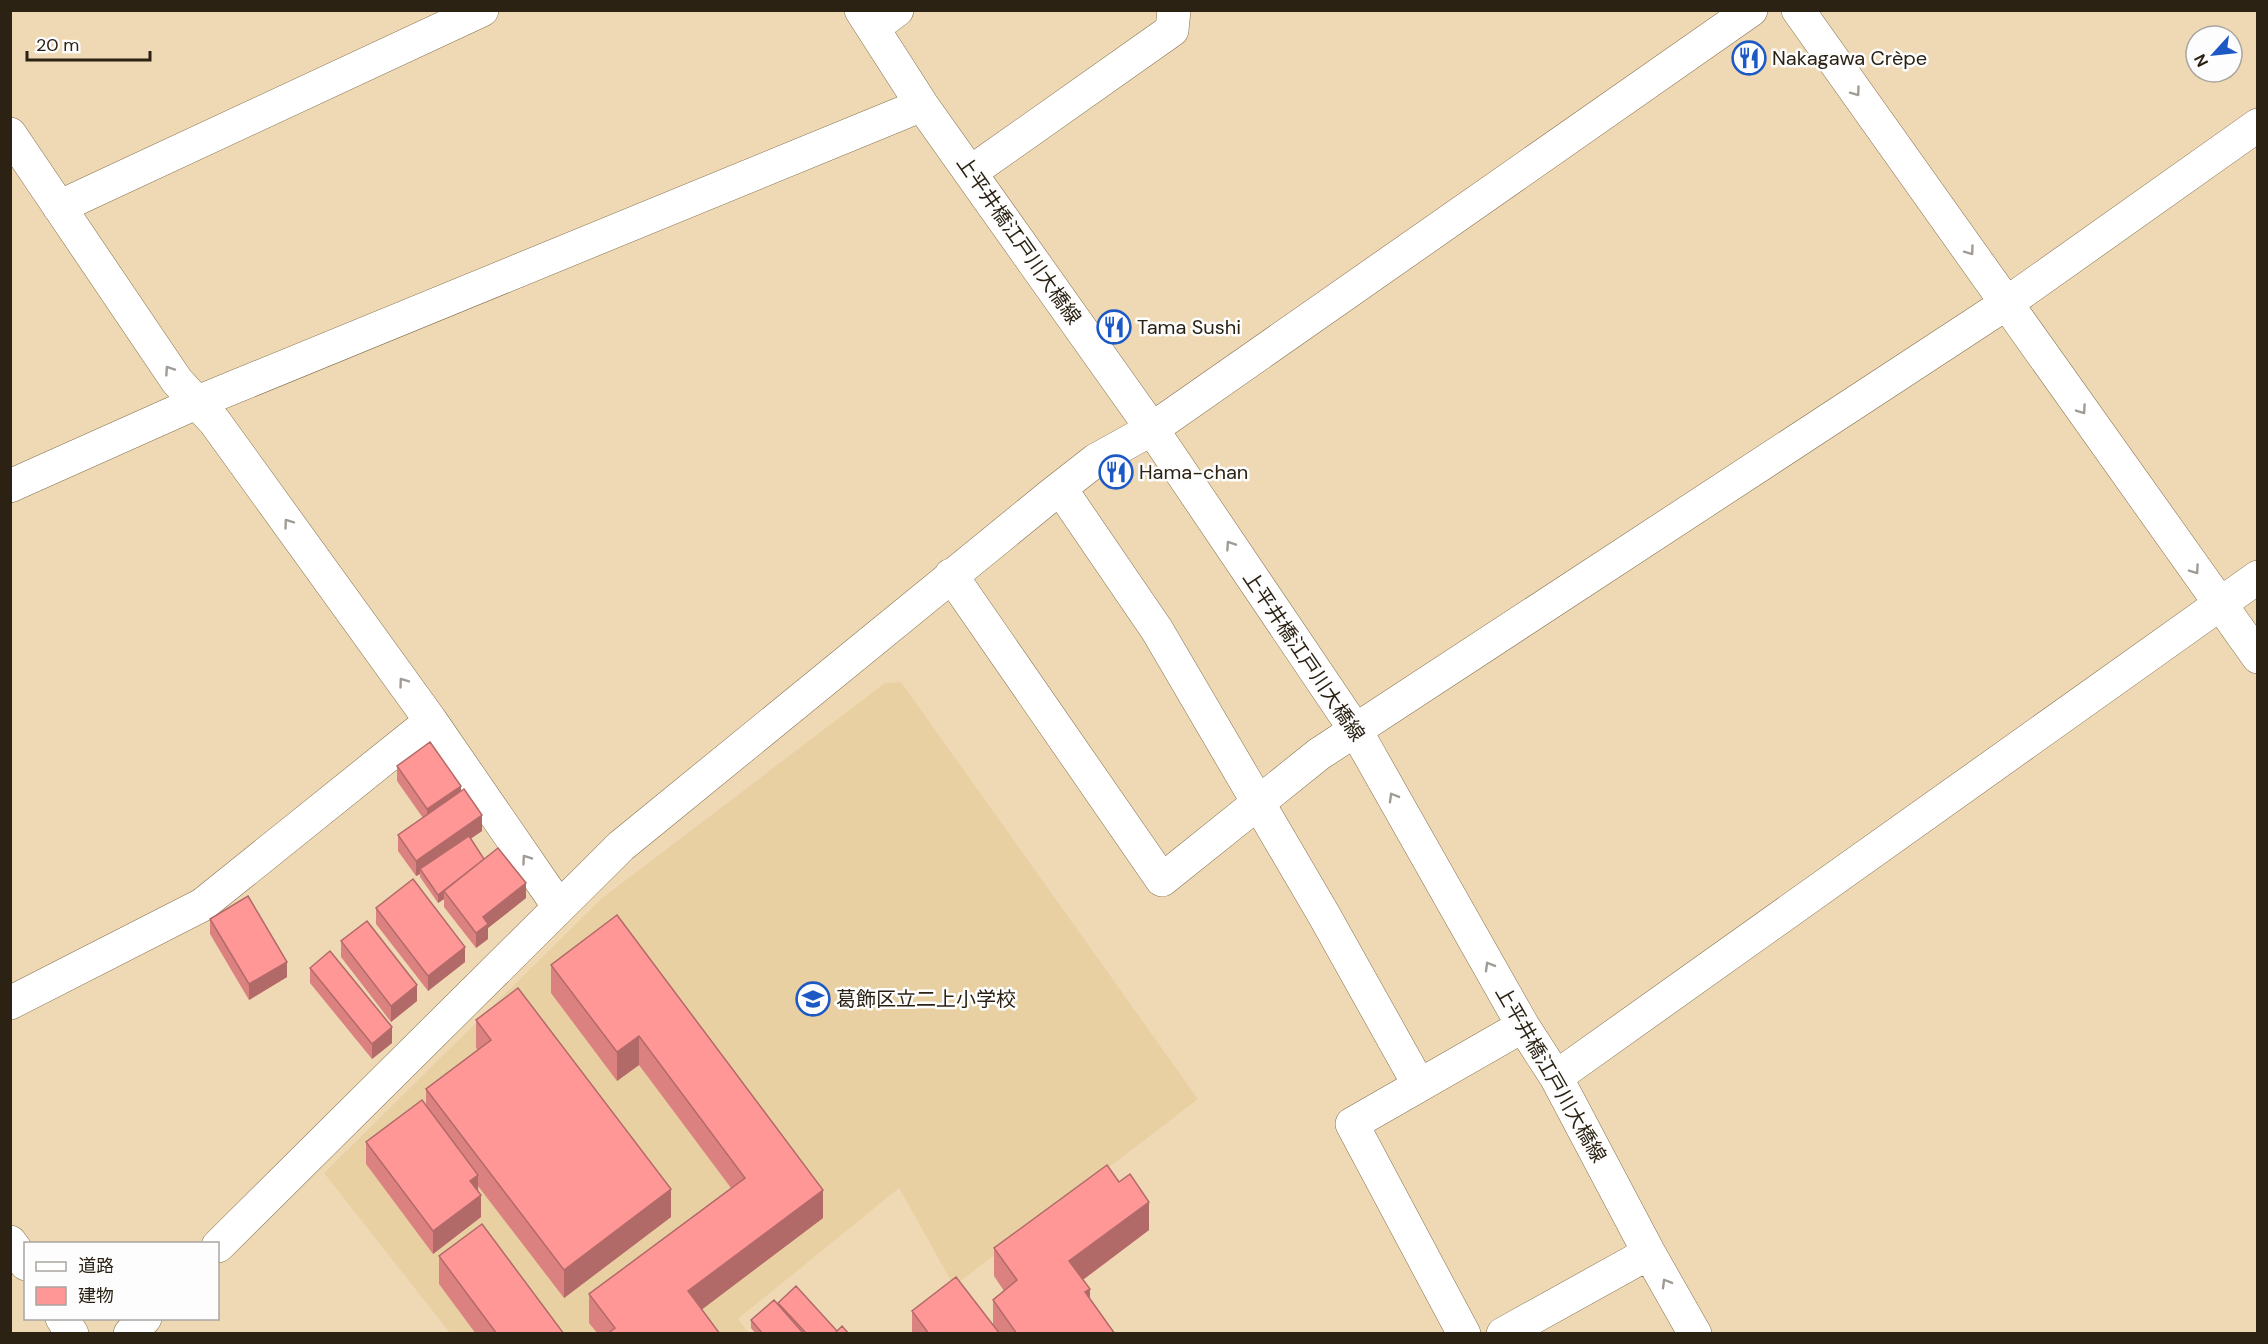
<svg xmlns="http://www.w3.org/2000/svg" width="2268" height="1344" font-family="'DM Sans','Noto Sans JP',sans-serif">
<rect width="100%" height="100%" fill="#efd9b4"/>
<path fill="#e9d0a3" d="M901,682L1198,1099L954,1286L899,1188L738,1319L749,1333H450L324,1173L601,899L885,683Z"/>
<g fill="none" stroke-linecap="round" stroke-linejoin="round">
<defs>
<path id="minor" d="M861,10L922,105L1152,429L1356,731L1523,1026L1556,1077L1649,1253L1695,1334
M1798,10L2258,657
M873,28L897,10
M10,134L177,381L215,422L431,721L559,907
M971,172L1172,30L1174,10
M59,207L482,10
M10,486L198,402L922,105
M1060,488L1157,630L1324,915L1419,1085
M951,575L1162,880L1319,754L2007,303L2258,125
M10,1003L202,905L431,721
M1556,1077L2258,577
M10,1242L26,1264
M218,1246L621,846L1050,496L1096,460L1152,429L1751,10
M62,1318L72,1334
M130,1334L145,1318
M1464,1334L1352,1124L1523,1026
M1503,1334L1649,1253"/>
</defs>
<use href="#minor" stroke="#83704d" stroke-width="34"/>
<use href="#minor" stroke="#fff" stroke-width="33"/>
</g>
<path fill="#db8281" d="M397,766L461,791L482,831L470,839L484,859L526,898L488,928V939L476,948L444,907V899L438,903L420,877V874L416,876L398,851V835L423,818L397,781Z
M376,908L465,962L428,991L376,924Z
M617,915L823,1218L702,1309L720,1334H598L589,1323V1294L731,1188L639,1065L617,1081L551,993V965Z
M210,919L287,977L249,1000L210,934Z
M341,941L417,1001L391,1022L341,957Z
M310,968L392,1043L372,1059L310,983Z
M476,1020L671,1217L564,1298L478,1186L481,1217L433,1254L366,1164V1142L426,1106V1089L478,1050L476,1048Z
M1149,1230L1083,1280L1090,1298L1115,1334H912V1311L993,1324V1300L1004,1291L994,1276V1248Z
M439,1256L564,1334H476L439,1284Z
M778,1303L837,1331L849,1334H756L751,1328V1320L778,1305Z"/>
<path fill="#b26a69" d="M461,786V801L427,825V809Z
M482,815V831L422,872L420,869V874L416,876V861Z
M526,883V898L488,928V939L476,948V933L483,917Z
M444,891V899L438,903V895Z
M465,947V962L428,991V976Z
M287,962V977L249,1000V984Z
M417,985V1001L391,1022V1006Z
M392,1027V1043L372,1059V1044Z
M639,1036V1065L617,1081V1052Z
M478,1175V1197L481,1195V1217L433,1254V1231L470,1181Z
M671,1189V1217L564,1298V1270Z
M823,1190V1218L688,1320V1291Z
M1149,1202V1230L1069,1290V1261Z
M1090,1289V1317L1085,1292Z"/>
<path fill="#ff9796" stroke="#b26a69" stroke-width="1.5" d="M430,742L461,786L427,809L397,766Z
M464,789L482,815L416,861L398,835Z
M469,836L484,859L438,895L420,869Z
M498,848L526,883L483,917L488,924L476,933L444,891Z
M413,879L465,947L428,976L376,908Z
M248,896L287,962L249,984L210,919Z
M617,915L823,1190L688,1291L720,1334H607L615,1328L589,1294L745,1178L639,1036L617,1052L551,965Z
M367,921L417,985L391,1006L341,941Z
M330,951L392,1027L372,1044L310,968Z
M518,988L671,1189L564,1270L426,1089L491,1040L476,1020Z
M422,1100L478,1175L470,1181L481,1195L433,1231L366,1142Z
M1107,1165L1119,1182L1130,1174L1149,1202L1069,1261L1090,1289L1085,1292L1115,1334H1017L993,1300L1017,1280L994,1248Z
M482,1224L564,1334H497L439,1256Z
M956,1277L1000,1334H929L912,1311Z
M796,1286L837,1331L834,1334H807L778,1303Z
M774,1300L804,1334H763L751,1320Z
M842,1326L849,1334H834Z"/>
<defs><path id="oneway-chevron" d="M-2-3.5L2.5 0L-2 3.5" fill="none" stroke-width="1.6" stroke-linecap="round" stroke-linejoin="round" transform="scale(1.5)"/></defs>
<g stroke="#a09c95">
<use href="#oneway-chevron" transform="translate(1856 92) rotate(54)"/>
<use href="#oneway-chevron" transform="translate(1970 251) rotate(54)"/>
<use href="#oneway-chevron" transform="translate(169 370) rotate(-124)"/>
<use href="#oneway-chevron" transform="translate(2082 410) rotate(55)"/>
<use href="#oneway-chevron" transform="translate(288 523) rotate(-126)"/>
<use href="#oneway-chevron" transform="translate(1230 545) rotate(-124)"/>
<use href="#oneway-chevron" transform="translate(2195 570) rotate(55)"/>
<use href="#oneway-chevron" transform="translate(403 682) rotate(-126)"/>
<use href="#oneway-chevron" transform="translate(1393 797) rotate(-120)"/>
<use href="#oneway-chevron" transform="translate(526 859) rotate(-125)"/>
<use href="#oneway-chevron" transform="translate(1489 966) rotate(-120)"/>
<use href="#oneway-chevron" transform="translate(1666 1283) rotate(-120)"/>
</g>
<defs>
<symbol id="restaurant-ring" viewBox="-11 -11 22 22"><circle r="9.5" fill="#fdfdfd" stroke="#1d59c5" stroke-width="1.5"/><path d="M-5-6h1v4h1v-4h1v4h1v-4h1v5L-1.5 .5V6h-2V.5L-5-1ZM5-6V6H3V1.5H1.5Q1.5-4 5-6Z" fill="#1d59c5"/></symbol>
<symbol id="school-ring" viewBox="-11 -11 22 22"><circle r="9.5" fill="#fdfdfd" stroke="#1d59c5" stroke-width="1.5"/><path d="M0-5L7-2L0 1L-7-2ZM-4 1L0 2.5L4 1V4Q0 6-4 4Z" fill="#1d59c5"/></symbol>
</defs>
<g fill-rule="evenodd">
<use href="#restaurant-ring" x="1730" y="39" width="38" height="38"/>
<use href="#restaurant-ring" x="1095" y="308" width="38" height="38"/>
<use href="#restaurant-ring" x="1097" y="453" width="38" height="38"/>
<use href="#school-ring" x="794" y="980" width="38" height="38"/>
</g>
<g text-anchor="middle" stroke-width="5" stroke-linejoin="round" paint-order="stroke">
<g font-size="20" fill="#2b2214" stroke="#fdfdfd" text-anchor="start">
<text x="1772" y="65">Nakagawa Crèpe</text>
<text x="1137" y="334">Tama Sushi</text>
<text x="1139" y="479">Hama-chan</text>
<text x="836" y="1006">葛飾区立二上小学校</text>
</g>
<g font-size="20" fill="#2b2214" stroke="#fdfdfd">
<text transform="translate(1019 240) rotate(55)" y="7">上平井橋江戸川大橋線</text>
<text transform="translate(1304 656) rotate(56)" y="7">上平井橋江戸川大橋線</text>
<text transform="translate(1551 1074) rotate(60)" y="7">上平井橋江戸川大橋線</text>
</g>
</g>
<rect width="2268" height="1344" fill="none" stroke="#2b2214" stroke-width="24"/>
<rect x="24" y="1242" width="195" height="78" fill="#fdfdfd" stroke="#a9a5a0" stroke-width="1.5"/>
<rect x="36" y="1262" width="30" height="9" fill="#ffffff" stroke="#a9a5a0" stroke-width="1.5"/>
<text x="78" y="1272" font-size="18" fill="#2b2214">道路</text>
<rect x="36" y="1287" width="30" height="18" fill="#ff9796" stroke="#a9a5a0" stroke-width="1.5"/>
<text x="78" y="1302" font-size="18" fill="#2b2214">建物</text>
<g transform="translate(2214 54) rotate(243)"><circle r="28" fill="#fdfdfd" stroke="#a9a5a0" stroke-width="1.5"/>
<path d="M0-4.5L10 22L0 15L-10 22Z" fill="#1d59c5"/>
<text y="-9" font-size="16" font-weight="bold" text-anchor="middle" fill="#2b2214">N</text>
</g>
<path d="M27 51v9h123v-9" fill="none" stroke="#2b2214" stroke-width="3"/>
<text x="36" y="51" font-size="18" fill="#2b2214" stroke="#fdfdfd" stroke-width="4.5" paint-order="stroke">20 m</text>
</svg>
